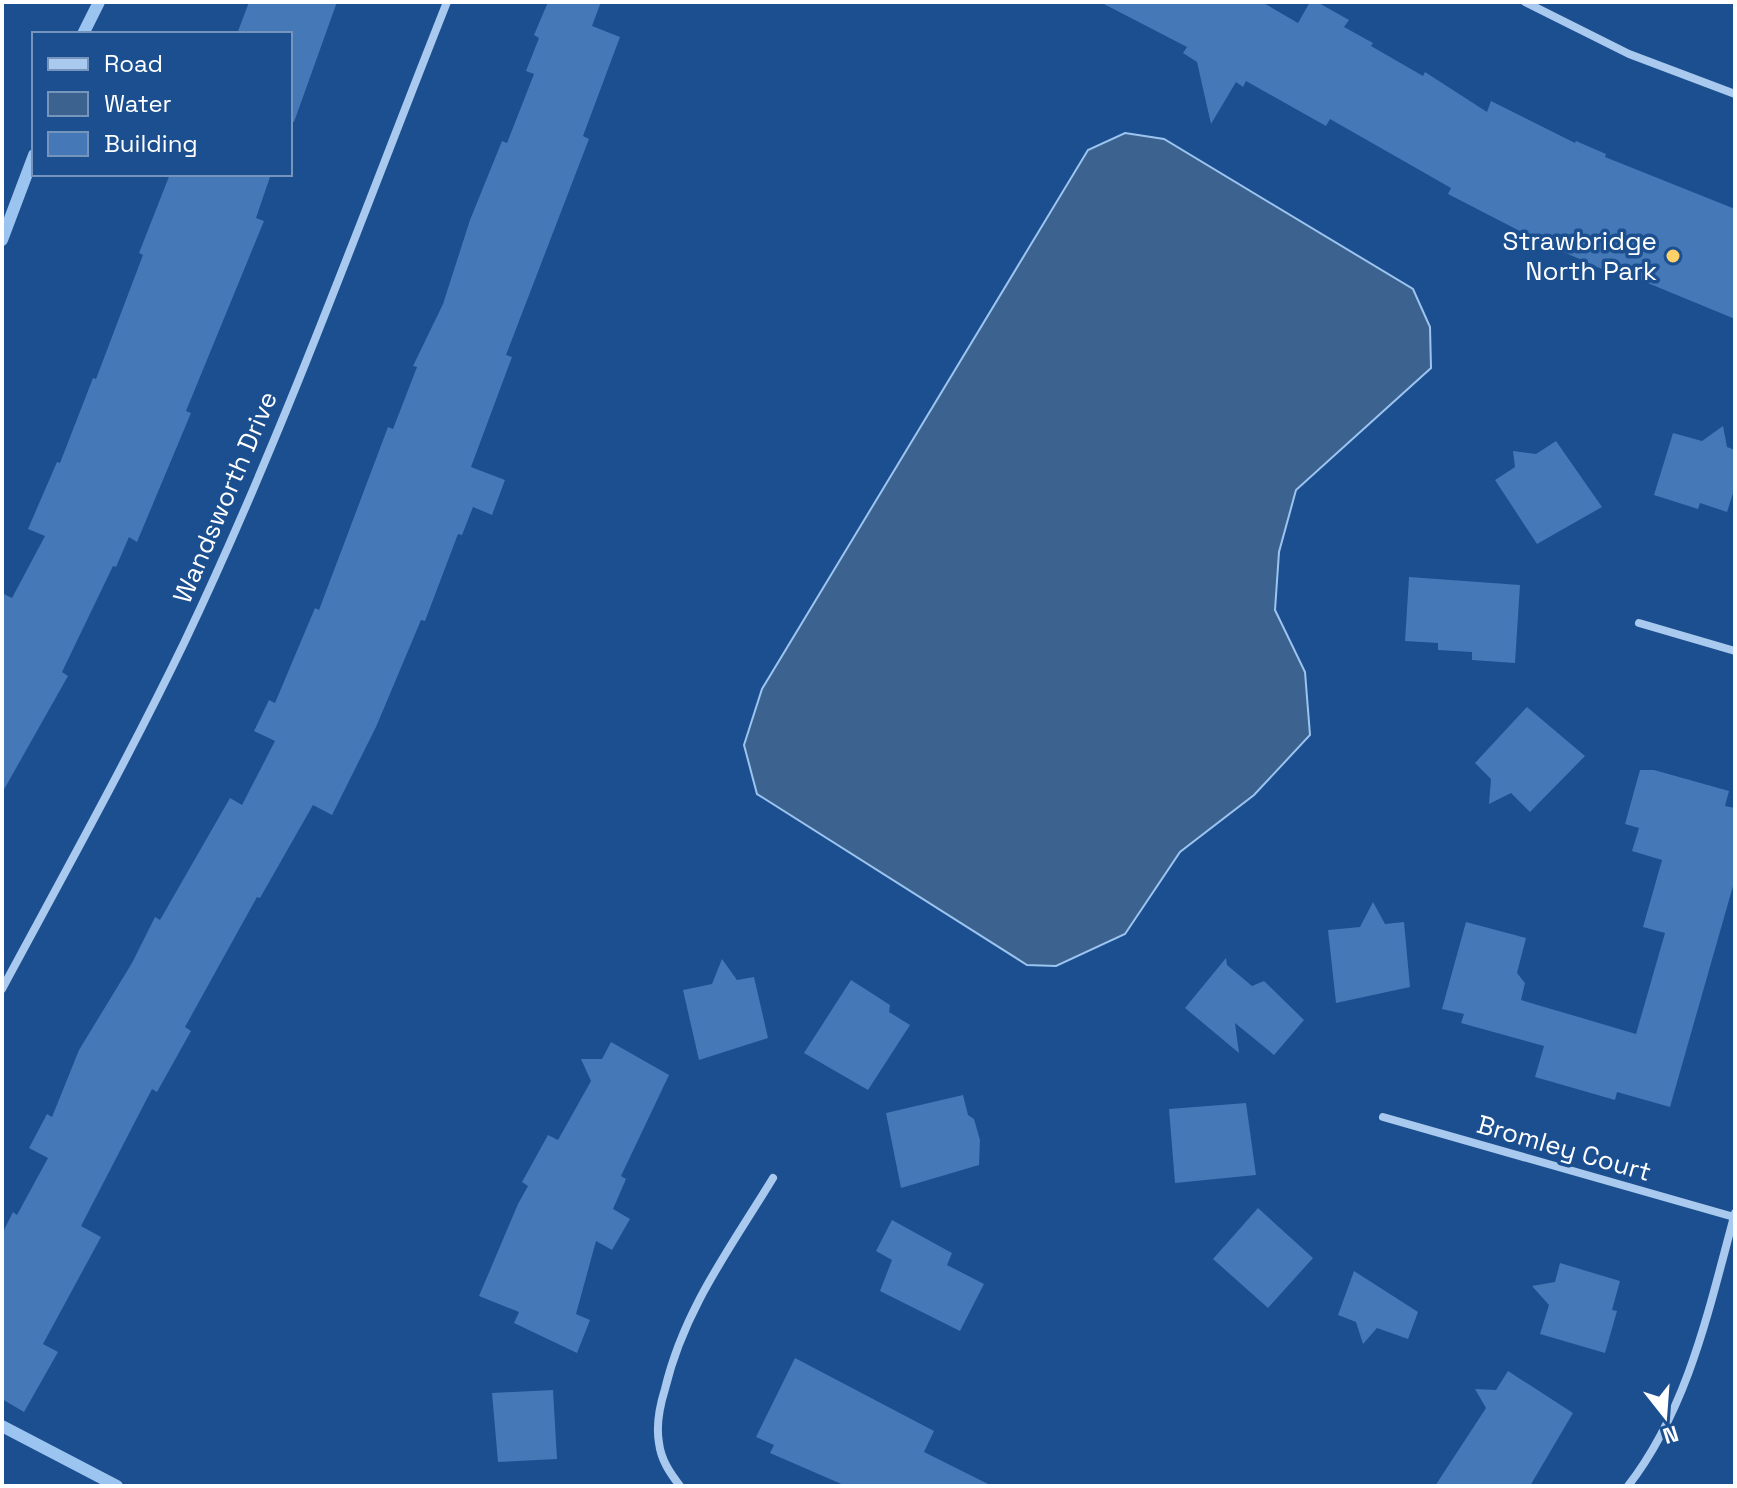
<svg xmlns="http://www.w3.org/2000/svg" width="1737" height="1488" font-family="'Space Grotesk',sans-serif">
<rect width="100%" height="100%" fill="#1b4f8f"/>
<path fill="#3c6290" stroke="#9cc4f0" stroke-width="2" d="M1125,133L1164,139L1413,289L1430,327L1431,368L1296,490L1279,552L1275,610L1305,672L1310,735L1254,795L1180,852L1125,934L1056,966L1027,965L757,794L744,745L762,689L1088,150Z"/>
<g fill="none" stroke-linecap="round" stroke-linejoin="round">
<path stroke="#9cc4f0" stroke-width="12" d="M83,34L99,2
M2,240L34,155
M2,1426L117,1486"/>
</g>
<path fill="#4478b7" d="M249,2H337L294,122L290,121V34H237Z
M548,2H601L592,26L620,37L583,136L589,139L506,355L512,357L471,467L505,480L492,515L473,507L462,535L458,534L425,621L421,620L376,727L332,815L313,805L260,898L257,897L185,1027L191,1031L157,1092L152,1089L81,1226L101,1237L43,1344L58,1352L24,1412L2,1399V1234L13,1212L17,1215L48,1158L29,1148L47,1114L52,1117L79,1050L132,963L155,917L160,920L230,798L242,805L275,741L254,731L269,700L275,703L315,608L319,610L388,427L393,429L417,367L413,366L443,304L470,220L502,141L507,143L534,74L526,71L539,38L534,35Z
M1100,2H1262L1298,23L1310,2H1317L1349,20L1344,27L1373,43L1371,46L1423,76L1425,72L1487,112L1491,101L1575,143L1576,141L1606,154L1605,157L1735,209V319L1604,265L1602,269L1541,242L1448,194L1451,188L1330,119L1326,126L1246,81L1243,87L1236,82L1211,124L1197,62L1183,53L1187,47Z
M170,174H271L256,218L264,221L186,411L191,413L137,542L129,537L116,567L113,566L62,672L68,676L2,793V593L12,598L45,536L28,529L57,462L60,463L93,378L96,379L143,255L139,253Z
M1723,426L1727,447L1735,450V487L1727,512L1700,503L1698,509L1654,495L1673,433L1702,441Z
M1556,441L1602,507L1537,544L1495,480L1515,467L1513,451L1536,454Z
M1409,577L1520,585L1515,663L1472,660V652L1438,650V643L1405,641Z
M1527,707L1585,756L1530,812L1511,793L1489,804L1491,779L1475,763Z
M1640,770H1654L1729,791L1725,806L1735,808V879L1670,1107L1617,1092L1615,1100L1535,1077L1544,1046L1461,1023L1464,1014L1442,1009L1466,922L1526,938L1517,973L1525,983L1521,1000L1636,1034L1665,933L1643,927L1662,860L1632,851L1639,828L1625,824Z
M1373,902L1385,924L1404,922L1410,987L1336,1003L1328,930L1360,927Z
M1226,958L1227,965L1252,986L1264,981L1304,1020L1274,1055L1235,1023L1239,1053L1185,1008Z
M722,959L737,980L754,977L768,1038L699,1060L683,990L712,984Z
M851,980L890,1005L889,1012L910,1025L868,1090L804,1053Z
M611,1042L669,1075L621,1176L626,1179L613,1209L630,1219L612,1250L596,1241L576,1314L590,1320L577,1353L514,1323L519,1312L479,1296L518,1204L528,1186L522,1182L548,1135L558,1140L591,1081L581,1059H602Z
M963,1095L968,1115L974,1119L980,1140L979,1165L901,1188L886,1113Z
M1246,1103L1256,1175L1175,1183L1169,1109Z
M1258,1208L1313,1258L1268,1308L1213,1259Z
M892,1220L952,1253L947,1265L984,1284L960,1331L880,1291L892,1260L876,1251Z
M1560,1263L1620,1281L1612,1310L1617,1311L1605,1353L1540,1334L1549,1305L1532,1286L1555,1282Z
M1354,1271L1418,1312L1408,1339L1377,1328L1363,1344L1356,1322L1338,1315Z
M795,1358L934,1431L924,1452L992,1486H846L770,1453L774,1445L756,1437Z
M1508,1371L1573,1413L1530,1486H1435L1486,1408L1475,1389L1496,1390Z
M553,1390L557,1459L498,1462L492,1393Z"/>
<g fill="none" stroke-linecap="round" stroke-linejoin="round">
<path stroke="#a9c9ee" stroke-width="8" d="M1525,2L1629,54L1735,94
M1639,623L1735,651
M2,989C64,874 128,759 185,641C284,433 362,216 447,2
M1383,1117L1734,1217
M680,1486C670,1473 661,1460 659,1443C656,1426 660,1405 665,1389C684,1309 731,1247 773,1178
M1628,1486C1689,1407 1709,1308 1735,1213"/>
</g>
<circle fill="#ffd166" stroke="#1b4f8f" stroke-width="3" cx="1673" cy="256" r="8"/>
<g text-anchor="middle" stroke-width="7" stroke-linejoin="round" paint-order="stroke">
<g font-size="26" fill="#fff" stroke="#1b4f8f" text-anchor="end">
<text x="1657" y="250">Strawbridge<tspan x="1657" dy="30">North Park</tspan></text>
</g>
<g font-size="26" fill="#fff" stroke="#1b4f8f">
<text transform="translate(225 497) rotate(-67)" y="9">Wandsworth Drive</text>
<text transform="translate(1564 1148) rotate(16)" y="9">Bromley Court</text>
</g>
</g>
<rect width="1737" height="1488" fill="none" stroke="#ffffff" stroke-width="8"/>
<rect x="32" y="32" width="260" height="144" fill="#1b4f8f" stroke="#7695bc" stroke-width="2"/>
<rect x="48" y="58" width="40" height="12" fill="#a9c9ee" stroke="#7695bc" stroke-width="2"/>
<text x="104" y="72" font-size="24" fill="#ffffff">Road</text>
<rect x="48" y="92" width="40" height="24" fill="#3c6290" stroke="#7695bc" stroke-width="2"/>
<text x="104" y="112" font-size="24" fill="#ffffff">Water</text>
<rect x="48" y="132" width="40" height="24" fill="#4478b7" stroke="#7695bc" stroke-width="2"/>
<text x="104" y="152" font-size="24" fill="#ffffff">Building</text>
<g transform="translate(1665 1416) rotate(163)" stroke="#1b4f8f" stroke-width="6" paint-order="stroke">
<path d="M0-6L14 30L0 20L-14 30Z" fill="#ffffff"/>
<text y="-12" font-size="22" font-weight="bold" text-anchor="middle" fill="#ffffff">N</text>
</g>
</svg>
